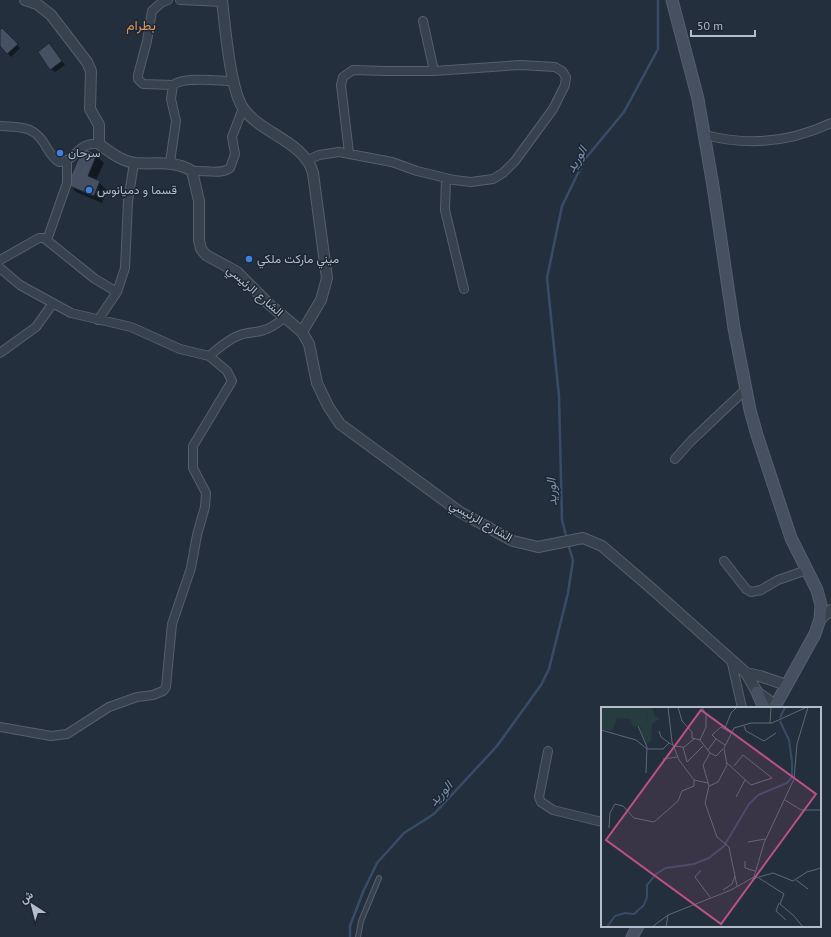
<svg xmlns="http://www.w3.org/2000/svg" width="831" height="937" font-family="'PT Sans',Vazirmatn,sans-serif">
<rect width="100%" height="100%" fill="#242f3e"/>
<path fill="#0007" d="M2,29L20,48L11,57L0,45V31Z
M49,45L65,65L55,72L51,69Z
M96,155L104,163L96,180L107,190L102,203L76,192L69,184Z"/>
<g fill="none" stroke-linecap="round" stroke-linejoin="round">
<path stroke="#394c67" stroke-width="2.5" d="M567,539L562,520L559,396L547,278L562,206L585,159L624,112L658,49V0
M350,937V926L363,892L377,863L404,833L434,814L497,746L541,685L549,669L568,593L573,560L568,544"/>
</g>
<path fill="#455162" stroke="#1f2835" d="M2,28L18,44L7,54L0,46V30Z
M49,43L62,61L50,70L38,52Z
M83,148L97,154L88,176L100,181L94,196L67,185Z"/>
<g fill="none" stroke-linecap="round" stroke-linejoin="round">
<defs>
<path id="service" d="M358,937L361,921L379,878"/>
<path id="minor" d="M168,0L161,3L152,11L147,41L138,75V79L143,84L173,85
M180,0L223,2
M423,21L434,71
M0,126C23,127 35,126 47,148C50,153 54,159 59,162C77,161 77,141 99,144
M705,135C748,146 791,142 831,123
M308,160L319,155L339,152L392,162L417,171L454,180L471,182L493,179L503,173L515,161L553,109L565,85L566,77L562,71L555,67L520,65L434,71H385L353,70L343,77L341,85L349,153
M170,162L176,121L171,99L173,85C184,76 219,81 233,81
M192,171C204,170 221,175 230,168L235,154L232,137L243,108
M446,178L445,210L464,289
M47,240L67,183V161
M0,260L39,238H44L95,279L117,292L125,268L128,201L134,163
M0,268L20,285L71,313L131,327L180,349L209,356C218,349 228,339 240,335C248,332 256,333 264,330C272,328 279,322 285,317
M98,320L117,292
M0,353L36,327L53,303
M675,459L691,441L746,389
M724,561L746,589L751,592L761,590L778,580L807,570
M731,659L742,708
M0,727L51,736L67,734L109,707L137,697L153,695L163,691L166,687L172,624L191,568L197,535L205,507L206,493L193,468V446L232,381L227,371L209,356
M548,751L539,797L541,802L553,810L602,822"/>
<path id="tertiary" d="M25,0L37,4L51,15L87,62L91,71L90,109L99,125V144C110,152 121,161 135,163C156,165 172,159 192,171L199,201V240L201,249L206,255L237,272L269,304L302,332L309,344L317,383L328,406L340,424L460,512L513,541L538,547L583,538L602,546L651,588L746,673L757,692L775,705
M222,0C225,25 230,89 243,108C260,133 305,142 313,173L327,278L321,300L302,332
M820,619L831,610
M746,673L760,676L786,685"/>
<path id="secondary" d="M672,0L698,99L713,186L734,328L750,410L757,435L791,538L817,590L821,605L820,619L815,634L774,708
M757,692L764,708
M632,937L638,926"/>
</defs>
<use href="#service" stroke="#565f6c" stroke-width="6"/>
<use href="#minor" stroke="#565f6c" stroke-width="10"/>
<use href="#tertiary" stroke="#565f6c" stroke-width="12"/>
<use href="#secondary" stroke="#565f6c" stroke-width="13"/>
<use href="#service" stroke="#38414e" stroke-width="4"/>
<use href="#minor" stroke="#38414e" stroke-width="8"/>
<use href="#tertiary" stroke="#38414e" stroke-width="10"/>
<use href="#secondary" stroke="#465061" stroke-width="11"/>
</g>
<g fill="#3f7fe0" stroke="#1d2633" stroke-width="1.5">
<circle cx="60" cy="153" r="4"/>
<circle cx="89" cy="190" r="4"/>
<circle cx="249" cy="259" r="4"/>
</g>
<g text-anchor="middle" stroke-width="3" stroke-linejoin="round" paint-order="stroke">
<g font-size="12" fill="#b4bcc9" stroke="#1d2633" text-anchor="start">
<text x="68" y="157">سرحان</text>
<text x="97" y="194">قسما و دميانوس</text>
<text x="257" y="263">ميني ماركت ملكي</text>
</g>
<g font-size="12" fill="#b4bcc9" stroke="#1d2633">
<text transform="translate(255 291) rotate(41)" y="4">الشارع الرئيسي</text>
<text transform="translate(481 521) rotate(30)" y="4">الشارع الرئيسي</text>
</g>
<g font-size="13" font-style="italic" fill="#7c92b1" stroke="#1d2633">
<text transform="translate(576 159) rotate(-59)" y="5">الوريد</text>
<text transform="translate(551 492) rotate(-92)" y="5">الوريد</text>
<text transform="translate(440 793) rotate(-47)" y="5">الوريد</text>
</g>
<g font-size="14" fill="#d59563" stroke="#1d2633">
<text x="141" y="30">بطرام</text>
</g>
</g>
<g transform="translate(601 707)">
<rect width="220" height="220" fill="#242f3e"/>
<path d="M0,0L37,1L45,5L47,16L32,20L29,12L16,11L11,24L0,22Z" fill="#263c3f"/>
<path d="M32,0H51L54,10L59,11L51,17L50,34L45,37L38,18L47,16L45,5Z" fill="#263c3f"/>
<path fill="none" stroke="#394c67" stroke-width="2" d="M179,11L184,0M6,220L14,209L24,206L33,207L43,198L46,190V178L55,167L65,161L93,157L108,151L123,139L148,97L157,88L186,76L191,70V55L188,33L179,14"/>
<path fill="none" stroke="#5e6776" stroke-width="1" d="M67,0L71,35L78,53L93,73L107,76M77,0L81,14L91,25V31L99,33M101,0L105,8V20L99,33L109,46L102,58L108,79L104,96L116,130L128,140L136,179M169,16L170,0M37,19L46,40L45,66M143,19L145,24L163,34L175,26M124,21L130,6L136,0M0,23L35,33L46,42H62L68,36L72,38M58,24L60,30L68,36M115,32L111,28L120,20L130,26M72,39L82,40L86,55L102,39M82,41L93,32M107,43L115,32L124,38M109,46L115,49L122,42M62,52L76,50M126,56L150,78L171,71L142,48L133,59M108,79L117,75L126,58L123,41L133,21L150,16H171L206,0M135,90L144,73M184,93L200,103H220M8,121L9,106L14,97L22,99L33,111L53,115L77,94L81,84L93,79V73M147,135L164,132M144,154V161L154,164M100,163L94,170L109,190M158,171L183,187L179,197L193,209L202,220M151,172L172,166L192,174L206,165L220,161M195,173L207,182M122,183L131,177L134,169M178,196L175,204L185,213M51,220L67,208L130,183L153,170L163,136L193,72L196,37L207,0M65,220L67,208"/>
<path fill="#bd5182" fill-opacity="0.15" stroke="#bd5182" stroke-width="2" d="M100,3L215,87L120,217L5,133Z"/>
<rect width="220" height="220" fill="none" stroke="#b4bcc9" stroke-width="2"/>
</g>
<g transform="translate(32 905) rotate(324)" stroke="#1d2633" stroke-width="3" paint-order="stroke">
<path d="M0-3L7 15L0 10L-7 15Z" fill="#b4bcc9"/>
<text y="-6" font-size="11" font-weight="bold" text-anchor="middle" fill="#b4bcc9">ش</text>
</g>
<path d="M691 30v6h64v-6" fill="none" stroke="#b4bcc9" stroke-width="2"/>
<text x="697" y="30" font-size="12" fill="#b4bcc9" stroke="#1d2633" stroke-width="3" paint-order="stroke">50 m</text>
</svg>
